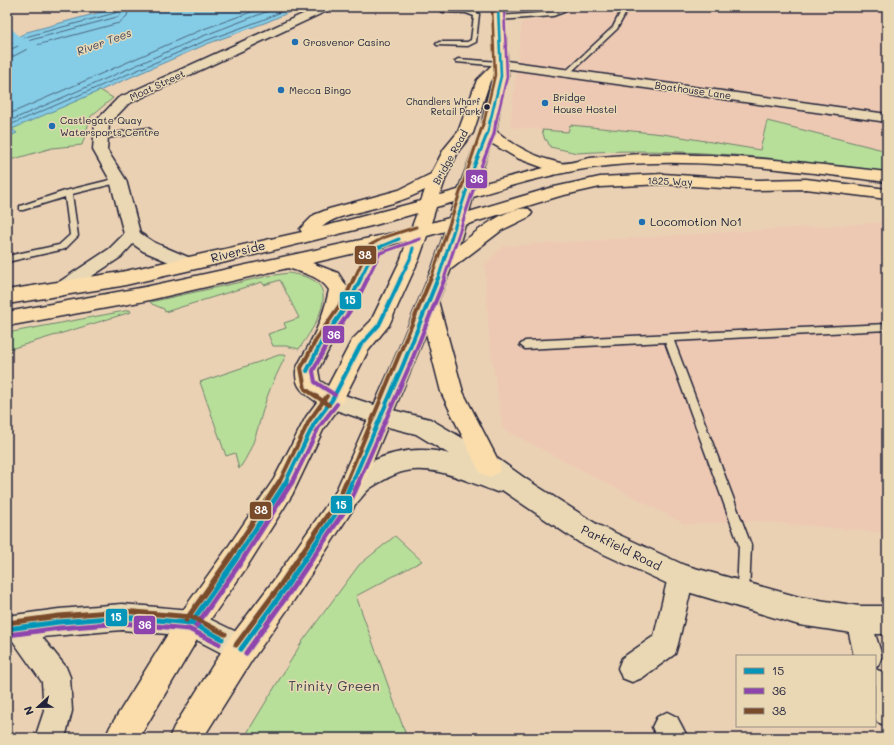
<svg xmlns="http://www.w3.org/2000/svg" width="894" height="745" font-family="Mali,sans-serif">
<rect width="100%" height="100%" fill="#ebd1b4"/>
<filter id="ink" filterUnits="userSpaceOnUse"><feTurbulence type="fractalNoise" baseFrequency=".025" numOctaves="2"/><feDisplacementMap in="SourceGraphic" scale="8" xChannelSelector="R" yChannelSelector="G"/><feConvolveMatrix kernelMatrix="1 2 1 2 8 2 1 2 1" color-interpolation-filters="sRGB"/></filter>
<g filter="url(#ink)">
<path fill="#edc9b3" d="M580,7H887V160L510,127L522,22L559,17Z
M887,222V533L756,521L685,524L503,429L489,338L485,265L503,246Z"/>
<path fill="#b8df9a" stroke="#6d806a" d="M100,90L113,98L91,116L82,145L52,148L7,161V130Z
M767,121L887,151V172C785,159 681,146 577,153C569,151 559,149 550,147L547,140H545L542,130L568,132L570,125L663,134L760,150Z
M289,273C298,275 308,276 316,282C336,298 309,334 299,349L286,346H273L268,334L286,328L284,323L299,318L280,280L264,285L262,282L165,312L164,309L152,304L150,302L268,276Z
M130,310L131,312L7,350V333Z
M279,355H286C279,370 271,385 266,400C258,425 255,447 239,469L235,453L226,456L200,382Z
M395,536L422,561L356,596L407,738H244L302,642L359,565Z"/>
<path fill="#85cce6" stroke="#5d88a2" d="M120,7H301L267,22L207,44L12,129L17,133L7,137V43L27,32Z"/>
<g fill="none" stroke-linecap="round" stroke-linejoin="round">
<path stroke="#4a667f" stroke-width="1" d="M7,46L29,36L115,13L118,11V7
M7,51L31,40L117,17L122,13L123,7
M7,57L14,56L33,46L119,23L127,16L129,7
M7,115L201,30L265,7
M7,122L203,36L279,7
M7,133L12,124L205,41L265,19L292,7"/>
<path fill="#85cce6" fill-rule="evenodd" d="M7,28L12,29L19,36L48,49L50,52L48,55L43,56L9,42L7,40Z"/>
<defs>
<path id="lane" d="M561,7H567L564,12L553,16L499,20L496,18L499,16L552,12L560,10Z
M623,7H629L617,29L569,74H565V72L613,27Z
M441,9H467L479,14L476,42L468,46L437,45L436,44L439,42H467L471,40L474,16L466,13L443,12L440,10Z
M458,59L500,62L503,64L500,66L456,62L455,61Z
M148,128L151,130L150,131L101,139L97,137L101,135Z
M118,178H121V182L72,194L78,236L65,249L7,262V256L59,245L70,235L65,197L23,210H20V206L65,191Z
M390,239L394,242L378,251L356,299L341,321H335L333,319L347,298L372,247Z
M887,324V330L674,341L751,545L749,595L748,599L743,601L738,599L737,595L739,545L665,342L525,349L520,345L525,341Z"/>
<path id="street" d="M318,7H332L331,9L128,104L109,124L107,150L126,180L140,233L155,243L195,260L198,264L195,268L189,270L183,268L143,251L133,244L121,257L65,294L59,296L53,294L50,290L53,286L109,249L124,234L110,180L93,150L95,123L97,120L118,98Z
M500,60L887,114V122L496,67L494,64L496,61Z
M681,565L690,568L694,577L678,644L675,654L642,678L632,682L622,678L618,668L622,658L654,636L668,577L672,568Z
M122,604L191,610L251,639L255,649L251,659L241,663L189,636L122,630L42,637L66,667L70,677L72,711L65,738H35L44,711L42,682L13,641L7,642V616L59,609Z
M859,607L868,611L882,656L878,666L875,667V656H854L846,620L850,611Z
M875,669L885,673L887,678V726L877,722L875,718Z
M667,712L677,717L688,738H657L652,727L657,717Z"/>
<path id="secondary" d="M332,391L380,407L430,419L498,459L526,479L598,525L684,565L799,597L859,606H887V634H859L799,625L681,590L580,543L502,490L497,492C465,481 427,460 394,475C386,478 379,483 372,487C361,494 361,504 345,510L336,507L332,499C350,460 409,441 449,454L416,434L380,425L324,406L321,400L324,394Z"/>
<path id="primary" d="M492,7H504L508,76L501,100L496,131C514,146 537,158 560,163C567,165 583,159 590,158C611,156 633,154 654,154C732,154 809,163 887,172V182C795,171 699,156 606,166C561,171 516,184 473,197L469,212L550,188L600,177L663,174L752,180L806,179L887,189V199L806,189L752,190L663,184L600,187L560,196L465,225L459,245C475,233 509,204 529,209L532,213L529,217L502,230L451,269L438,301L463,392L501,466L498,473L489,477L480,473L441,392L426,333L353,509L294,600L252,660L203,738H169L174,727L230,638L274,580L335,493L392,365L433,266L445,231L427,236L419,259L389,325L368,351L340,406L323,430L292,495L246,568L201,633L139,738H105L110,727L181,613L226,550L274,479L306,417L317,402C305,394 295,388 296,371C297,364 307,350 310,343C319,326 325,309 329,290C320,276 303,273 288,268L145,301L7,326V312L145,287L411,229L417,213L375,225L226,262L121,286L7,304V290L121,272L302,232L300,229L314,215L329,209L399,190L431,174L444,149L458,132L477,80L494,63ZM493,78L487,100L480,132L458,190L440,195L446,177L459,150L473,133L490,81ZM491,143L517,158L544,168L477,185ZM425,190L421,201L322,227C332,218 347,215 359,212C382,206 404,201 425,190ZM454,202L449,218L431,223L436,207ZM407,241L401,259L371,321L352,340L328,386L320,381L318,370L332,343L345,310L349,290L338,273L312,263Z"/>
</defs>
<use href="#lane" stroke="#22223b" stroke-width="3"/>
<use href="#street" stroke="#22223b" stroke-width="3"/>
<use href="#secondary" stroke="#22223b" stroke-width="3"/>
<use href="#primary" stroke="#22223b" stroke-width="3"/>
<use href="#lane" fill="#ead8b5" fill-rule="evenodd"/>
<use href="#street" fill="#ead8b5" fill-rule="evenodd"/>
<use href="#secondary" fill="#ead8b5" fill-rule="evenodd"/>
<use href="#primary" fill="#fbddab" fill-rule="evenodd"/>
<defs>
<path id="bus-1-far3" d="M490,122L501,76L498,7"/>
<path id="bus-1-far2" d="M360,279L375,249L399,239
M400,279L410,259L413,248
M438,279L474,167L488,132L490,121"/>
<path id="bus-1-far1" d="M307,371L321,343L351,299L361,278
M285,483L314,424L332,400L360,346L379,325L401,278
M352,483L403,365L438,278"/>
<path id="bus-1" d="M191,623L236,559L286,482
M7,629L59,622L122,617L191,623L222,639
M241,649L284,590L344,501L352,482"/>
<path id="bus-2-far3" d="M496,122L507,77L504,7"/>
<path id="bus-2-far2" d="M367,279L380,253L420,239
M444,279L480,169L494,134L496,121"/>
<path id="bus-2-far1" d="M335,395L315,382L313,371L326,346L356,302L368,278
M292,483L319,427L337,404
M358,483L409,367L445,278"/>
<path id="bus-2" d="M196,626L241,562L292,482
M8,635L60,628L122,623L189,629L219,644
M246,653L289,593L349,504L359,482"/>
<path id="bus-3-far3" d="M484,122L495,75L492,7"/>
<path id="bus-3-far2" d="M354,279L370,245L385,237L416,227
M431,279L484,121"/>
<path id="bus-3-far1" d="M329,405L305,389L301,368L316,340L346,296L354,278
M279,483L309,421L327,396
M346,483L431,278"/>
<path id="bus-3" d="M186,620L231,556L279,482
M7,623L59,616L123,611L192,617L225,634
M236,645L279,587L339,498L346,482"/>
</defs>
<use href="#bus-1-far3" stroke="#ead8b5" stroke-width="4.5"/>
<use href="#bus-1-far2" stroke="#ead8b5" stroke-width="5.5"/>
<use href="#bus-1-far1" stroke="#ead8b5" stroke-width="7"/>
<use href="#bus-1" stroke="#ead8b5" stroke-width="8"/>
<use href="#bus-2-far3" stroke="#ead8b5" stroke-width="4.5"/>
<use href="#bus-2-far2" stroke="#ead8b5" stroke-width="5.5"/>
<use href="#bus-2-far1" stroke="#ead8b5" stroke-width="7"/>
<use href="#bus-2" stroke="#ead8b5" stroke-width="8"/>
<use href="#bus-3-far3" stroke="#ead8b5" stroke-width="4.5"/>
<use href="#bus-3-far2" stroke="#ead8b5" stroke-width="5.5"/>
<use href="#bus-3-far1" stroke="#ead8b5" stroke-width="7"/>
<use href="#bus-3" stroke="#ead8b5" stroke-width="8"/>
<use href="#bus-1-far3" stroke="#0595b8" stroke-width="2.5"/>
<use href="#bus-1-far2" stroke="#0595b8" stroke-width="3"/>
<use href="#bus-1-far1" stroke="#0595b8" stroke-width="4"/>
<use href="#bus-1" stroke="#0595b8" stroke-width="5"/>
<use href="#bus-2-far3" stroke="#8e44ad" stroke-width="2.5"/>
<use href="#bus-2-far2" stroke="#8e44ad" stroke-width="3"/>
<use href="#bus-2-far1" stroke="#8e44ad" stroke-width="4"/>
<use href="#bus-2" stroke="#8e44ad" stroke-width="5"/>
<use href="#bus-3-far3" stroke="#7a4b2a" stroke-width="2.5"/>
<use href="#bus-3-far2" stroke="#7a4b2a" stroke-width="3"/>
<use href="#bus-3-far1" stroke="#7a4b2a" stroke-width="4"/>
<use href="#bus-3" stroke="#7a4b2a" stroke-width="5"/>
</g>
</g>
<g fill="#1f6fb2" stroke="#ead8b5" stroke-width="1.5">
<circle cx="295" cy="42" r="4"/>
<circle cx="281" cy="90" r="4"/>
<circle cx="545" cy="103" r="4"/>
<circle cx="52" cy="126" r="4"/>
<circle cx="642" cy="222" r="4"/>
</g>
<circle fill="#22223b" stroke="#ead8b5" stroke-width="1.5" cx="487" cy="107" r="3.5"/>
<g text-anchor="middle" stroke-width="3" stroke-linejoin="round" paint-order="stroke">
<g font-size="9" fill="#22223b" stroke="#ead8b5" text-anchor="end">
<text x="480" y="105">Chandlers Wharf<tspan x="480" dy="10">Retail Park</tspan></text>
</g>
<g font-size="10" fill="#22223b" stroke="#ead8b5" text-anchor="start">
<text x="303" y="46">Grosvenor Casino</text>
<text x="289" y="94">Mecca Bingo</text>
<text x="553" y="101">Bridge<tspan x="553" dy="12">House Hostel</tspan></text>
<text x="60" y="124">Castlegate Quay<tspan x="60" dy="12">Watersports Centre</tspan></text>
</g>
<g font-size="10" fill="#22223b" stroke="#ead8b5">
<text transform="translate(157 85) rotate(-25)" y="4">Moat Street</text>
<text transform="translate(693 90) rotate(8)" y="4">Boathouse Lane</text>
<text transform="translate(450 157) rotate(-61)" y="4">Bridge Road</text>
<text transform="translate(670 181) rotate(2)" y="4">1825 Way</text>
</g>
<g font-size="11" font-style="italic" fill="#36445d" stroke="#ead8b5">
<text transform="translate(104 42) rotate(-20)" y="4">River Tees</text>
</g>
<g font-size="12" fill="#22223b" stroke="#ead8b5" text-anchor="start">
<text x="650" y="226">Locomotion No1</text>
</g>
<g font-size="12" fill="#22223b" stroke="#ead8b5">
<text transform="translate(238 252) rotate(-14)" y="4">Riverside</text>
<text transform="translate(621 548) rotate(26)" y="4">Parkfield Road</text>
</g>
<g font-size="14" fill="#40484e" stroke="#ead8b5">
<text x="334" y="691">Trinity Green</text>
</g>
</g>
<g stroke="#ead8b5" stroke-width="1.5">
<rect x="465" y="169" width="23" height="20" rx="4" fill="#8e44ad"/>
<rect x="354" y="245" width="23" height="20" rx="4" fill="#7a4b2a"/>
<rect x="339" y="291" width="23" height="19" rx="4" fill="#0595b8"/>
<rect x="322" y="325" width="23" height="19" rx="4" fill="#8e44ad"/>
<rect x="330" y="495" width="23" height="19" rx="4" fill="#0595b8"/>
<rect x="249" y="501" width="23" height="19" rx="4" fill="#7a4b2a"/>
<rect x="105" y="608" width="23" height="19" rx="4" fill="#0595b8"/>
<rect x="133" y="615" width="23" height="20" rx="4" fill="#8e44ad"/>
</g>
<g font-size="11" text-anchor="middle" font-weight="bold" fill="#fff">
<text x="477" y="183">36</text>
<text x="365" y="259">38</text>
<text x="350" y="304">15</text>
<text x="334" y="339">36</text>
<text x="341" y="509">15</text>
<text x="261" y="514">38</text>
<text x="116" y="621">15</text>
<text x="145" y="629">36</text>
</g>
<rect width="894" height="745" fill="none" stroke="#ead8b5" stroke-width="24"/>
<rect x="12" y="12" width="870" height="721" fill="none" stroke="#22223b" stroke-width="1.5" filter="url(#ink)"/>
<rect x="736" y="655" width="140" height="72" fill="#ead8b5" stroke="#9a8f84"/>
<rect x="744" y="668" width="20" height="6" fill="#0595b8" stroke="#9a8f84"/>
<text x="772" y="675" font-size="12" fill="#22223b">15</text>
<rect x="744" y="688" width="20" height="6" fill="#8e44ad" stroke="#9a8f84"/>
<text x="772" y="695" font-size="12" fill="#22223b">36</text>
<rect x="744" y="708" width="20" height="6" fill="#7a4b2a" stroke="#9a8f84"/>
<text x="772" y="715" font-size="12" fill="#22223b">38</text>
<g transform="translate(38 707) rotate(248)" stroke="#ead8b5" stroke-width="3" paint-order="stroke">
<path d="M0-3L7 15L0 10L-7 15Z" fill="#22223b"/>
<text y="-6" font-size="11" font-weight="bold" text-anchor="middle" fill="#22223b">N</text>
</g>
</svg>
